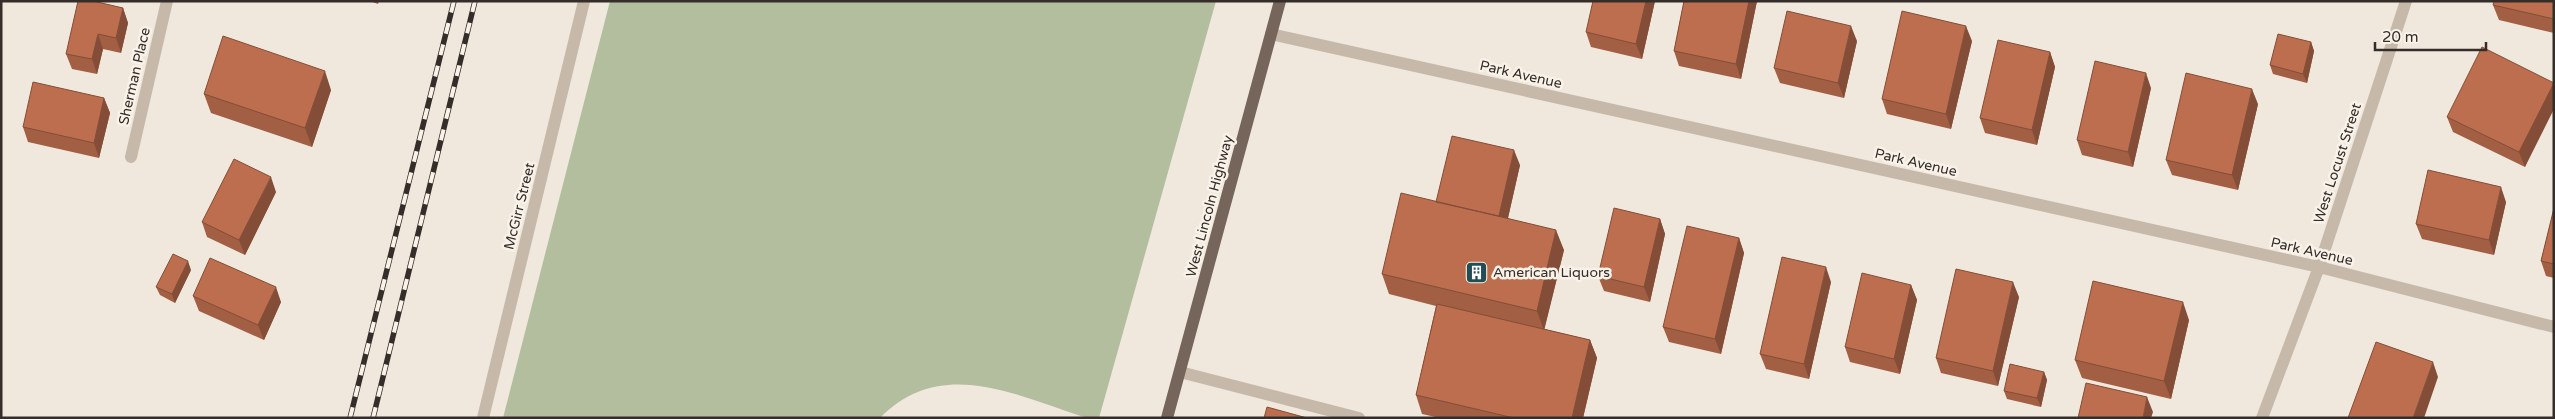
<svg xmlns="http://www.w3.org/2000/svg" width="2555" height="419" font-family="'Varela Round',sans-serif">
<rect width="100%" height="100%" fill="#f0e8dd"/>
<path fill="#b2be9e" d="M610,1H1216L1099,418H1087C1018,396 941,355 880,418H503Z"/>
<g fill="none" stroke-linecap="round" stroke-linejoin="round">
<path stroke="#c7b9aa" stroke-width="12" d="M1271,34L2319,267L2554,327
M131,157L167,1
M1180,372L1359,418
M483,418L584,1
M2262,418L2319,267L2406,1"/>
<path stroke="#76655b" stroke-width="12" d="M1167,418L1280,1"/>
<defs>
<path id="rail" d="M350,418L454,1
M373,418L475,1"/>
</defs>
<use href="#rail" stroke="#352d29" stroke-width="5.5"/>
<use href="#rail" stroke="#f8f2e9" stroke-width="4" stroke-dasharray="11" stroke-linecap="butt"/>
</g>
<path fill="#a25f44" d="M370,1H379L378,4Z
M1655,1L1642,59L1591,47L1586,32Z
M1684,1H1757L1741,79L1679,66L1674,51Z
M2554,1V33L2499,20L2493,5Z
M123,8L128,23L121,53L103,49L97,74L72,69L66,54Z
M1857,41L1844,98L1780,83L1774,68Z
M1972,41L1951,129L1887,114L1882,99Z
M2311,42L2314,51L2307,83L2273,74L2270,65Z
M2050,52L2055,67L2037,145L1985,133L1980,118Z
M2554,83L2525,167L2453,132L2447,117Z
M2151,88L2133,167L2082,155L2077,140Z
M331,90L312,147L211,113L204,94Z
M104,98L110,113L99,158L28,142L23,127Z
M2258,104L2238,190L2172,175L2166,160Z
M1520,165L1508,218L1564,250L1544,329L1590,340L1597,358L1583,418H1440L1422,414L1416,395L1436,306L1389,294L1382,274L1436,202Z
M276,192L245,255L207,237L202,222Z
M2506,202L2494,255L2422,239L2416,224Z
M2554,208V278L2546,276L2541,261Z
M1660,219L1665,234L1650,302L1604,291L1598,276Z
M1739,238L1744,253L1721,354L1669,342L1663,327Z
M191,270L175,303L160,295L156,287Z
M1831,282L1809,379L1766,369L1760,354Z
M1911,285L1917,300L1900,374L1850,362L1845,347Z
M193,296L281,302L264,340L199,311Z
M2019,297L1998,386L1941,373L1936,358Z
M2189,320L2171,399L2082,378L2075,360Z
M2044,372L2047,380L2041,407L2007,399L2004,391Z"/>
<path fill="#844d37" d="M1646,1H1655L1642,59L1636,44Z
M1749,1H1757L1741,79L1736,64Z
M123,8L128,23L121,53L116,38Z
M1851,26L1857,41L1844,98L1838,83Z
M1966,26L1972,41L1951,129L1946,114Z
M98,34L103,49L97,74L92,59Z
M2311,42L2314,51L2307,83L2303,74Z
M2050,52L2055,67L2037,145L2032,130Z
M325,71L331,90L312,147L305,128Z
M2146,73L2151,88L2133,167L2128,152Z
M2554,83V109L2525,167L2519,152Z
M2252,89L2258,104L2238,190L2232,175Z
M104,98L110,113L99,158L94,143Z
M1514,150L1520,165L1505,231L1499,216Z
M271,177L276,192L245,255L239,240Z
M2501,187L2506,202L2494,255L2489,240Z
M1660,219L1665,234L1650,302L1644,287Z
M1556,230L1564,250L1544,331L1537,311Z
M1739,238L1744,253L1721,354L1715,339Z
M188,261L191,270L175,303L172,294Z
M1826,267L1831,282L1809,379L1804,364Z
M2013,282L2019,297L1998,386L1993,371Z
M1911,285L1917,300L1900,374L1894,359Z
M276,287L281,302L264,340L258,325Z
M2183,302L2189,320L2171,399L2164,381Z
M1590,340L1597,358L1583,418H1572Z
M2433,362L2438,377L2424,418H2413Z
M2044,372L2047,380L2041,407L2037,398Z
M2147,397L2153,412L2151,418H2143Z"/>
<path fill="#bc6e4f" stroke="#844d37" d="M78,1H93L123,8L116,38L98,34L92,59L66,54Z
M1593,1H1646L1636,44L1586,32Z
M1684,1H1749L1736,64L1674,51Z
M2494,1H2554V19L2493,5Z
M1787,11L1851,26L1838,83L1774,68Z
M1902,11L1966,26L1946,114L1882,99Z
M2278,34L2311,42L2303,74L2270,65Z
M223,36L325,71L305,128L204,94Z
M1998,40L2050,52L2032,130L1980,118Z
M2482,47L2554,83L2519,152L2447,117Z
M2095,61L2146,73L2128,152L2077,140Z
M2186,73L2252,89L2232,175L2166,160Z
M33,82L104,98L94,143L23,127Z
M1452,136L1514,150L1499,216L1436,202Z
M234,159L271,177L239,240L202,222Z
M2428,170L2501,187L2489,240L2416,224Z
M1401,193L1556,230L1537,311L1382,274Z
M1614,208L1660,219L1644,287L1598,276Z
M2554,208V264L2541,261Z
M1687,226L1739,238L1715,339L1663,327Z
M173,254L188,261L172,294L156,287Z
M1782,257L1826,267L1804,364L1760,354Z
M210,258L276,287L258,325L193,296Z
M1956,269L2013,282L1993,371L1936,358Z
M1862,273L1911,285L1894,359L1845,347Z
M2093,281L2183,302L2164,381L2075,360Z
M1437,304L1590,340L1572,418H1514L1416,395Z
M2376,342L2433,362L2413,418H2348Z
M2010,364L2044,372L2037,398L2004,391Z
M2086,383L2147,397L2143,418H2078Z
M1267,407L1307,418H1264Z"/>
<defs>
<symbol id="building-square" viewBox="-11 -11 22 22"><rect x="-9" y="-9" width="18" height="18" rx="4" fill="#224e53" stroke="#f8f2e9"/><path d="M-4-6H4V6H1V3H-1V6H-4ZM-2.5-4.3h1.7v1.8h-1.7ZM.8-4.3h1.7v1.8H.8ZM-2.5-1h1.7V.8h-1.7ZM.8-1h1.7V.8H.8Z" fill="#fff"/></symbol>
</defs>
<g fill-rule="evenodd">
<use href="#building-square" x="1464" y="260" width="25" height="25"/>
</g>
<g text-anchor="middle" stroke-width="5" stroke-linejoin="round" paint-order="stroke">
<g font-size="14" fill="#352d29" stroke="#f8f2e9">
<text transform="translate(1521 74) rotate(13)" y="5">Park Avenue</text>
<text transform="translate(134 76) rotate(-77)" y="5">Sherman Place</text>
<text transform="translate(1916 162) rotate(13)" y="5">Park Avenue</text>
<text transform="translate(2337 163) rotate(-72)" y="5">West Locust Street</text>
<text transform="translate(519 206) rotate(-76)" y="5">McGirr Street</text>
<text transform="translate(1209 206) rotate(-75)" y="5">West Lincoln Highway</text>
<text transform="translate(2312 251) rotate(13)" y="5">Park Avenue</text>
</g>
<g font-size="14" fill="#352d29" stroke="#f8f2e9" text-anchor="start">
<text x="1493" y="277">American Liquors</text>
</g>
</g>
<rect width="2555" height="419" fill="none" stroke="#352d29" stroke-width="5"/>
<path d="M2375 42v8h111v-8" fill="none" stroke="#352d29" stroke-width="2.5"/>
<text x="2382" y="42" font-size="15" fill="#352d29" stroke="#f8f2e9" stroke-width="4" paint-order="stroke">20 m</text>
</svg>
